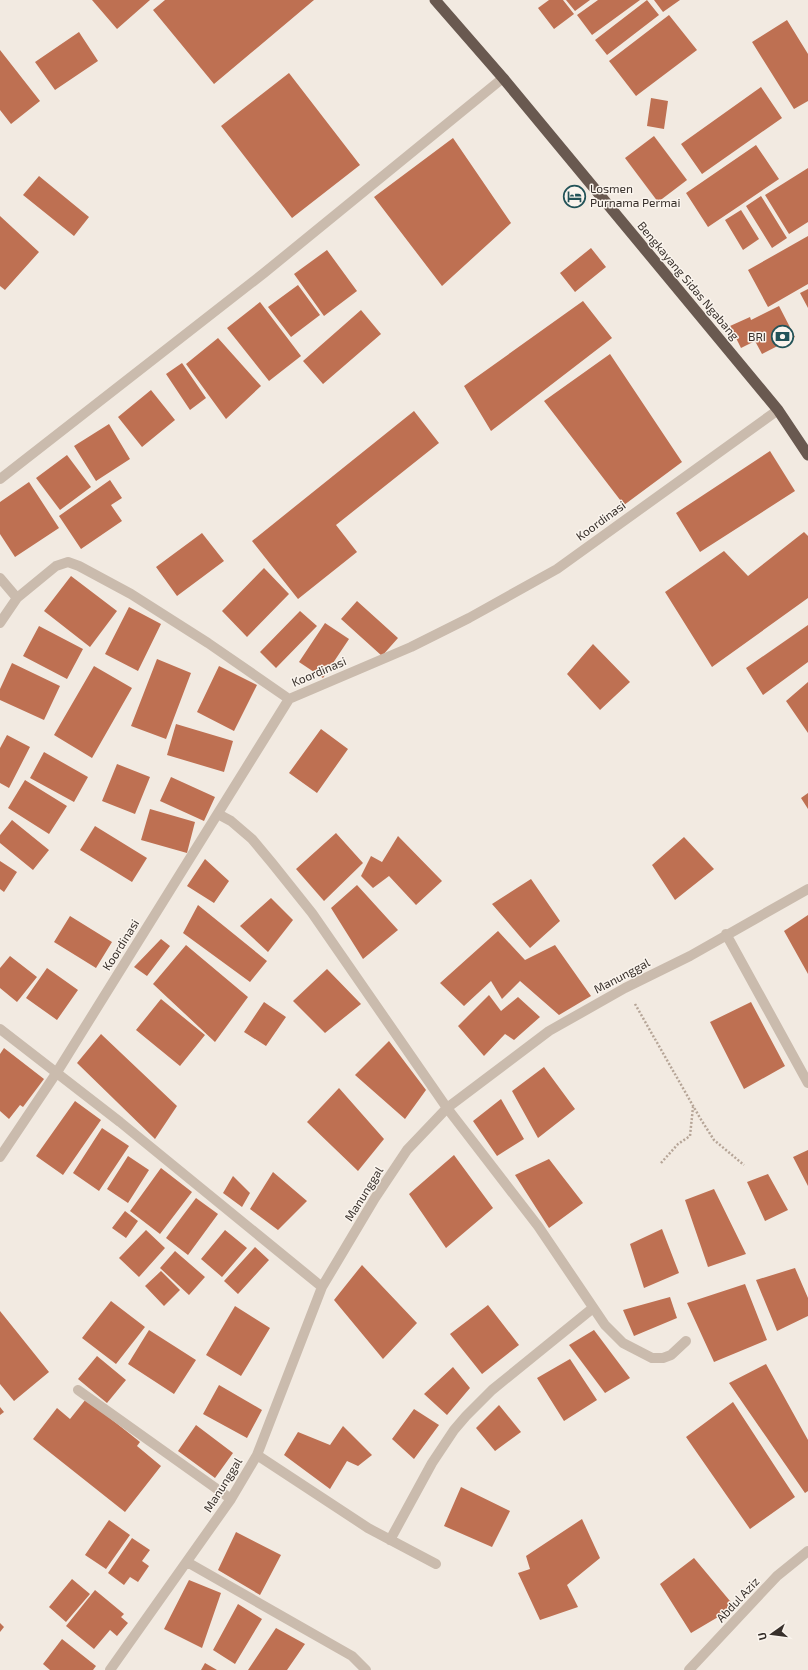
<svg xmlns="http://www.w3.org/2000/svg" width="808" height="1670" font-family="'Exo 2',sans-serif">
<rect width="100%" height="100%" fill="#f2eae1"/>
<path fill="#be7052" d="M92,0H150L117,29Z
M165,0H314L214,84L153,10Z
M549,0H563L574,14L554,29L538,8Z
M566,0H590L575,11Z
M598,0H640L592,35L577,15Z
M647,0L659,15L607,55L595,40Z
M654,0H680L663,12Z
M669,15L697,50L636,96L609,61Z
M787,20L808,54V101L794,109L752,42Z
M79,32L98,61L55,90L35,62Z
M0,50L40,101L11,124L0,110Z
M289,73L360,165L292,218L221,126Z
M761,87L782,118L702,174L681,144Z
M651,98L668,101L664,129L647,126Z
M654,136L687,180L658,202L625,158Z
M453,138L511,223L442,286L374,197Z
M756,145L779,179L708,227L686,193Z
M808,168V222L789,234L765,195Z
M39,176L89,217L74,236L23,195Z
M761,196L787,238L772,248L746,206Z
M741,210L759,239L743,250L725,220Z
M0,216L39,252L5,290L0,286Z
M808,236V284L768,307L748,270Z
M591,248L606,267L575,292L560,273Z
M327,250L357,291L324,316L294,274Z
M298,285L320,315L291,337L268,307Z
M808,289V308L800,293Z
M583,301L612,338L491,431L464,386Z
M260,302L301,356L269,381L227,328Z
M779,306L795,337L762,354L755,341L741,348L730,326L750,317L751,320Z
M361,310L381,334L323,384L303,361Z
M218,338L261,386L226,419L186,364Z
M610,354L682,462L624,505L544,401Z
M182,363L206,398L190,410L166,374Z
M151,390L175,420L142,447L118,417Z
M414,411L439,443L336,525L357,552L298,599L252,541Z
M109,424L130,459L96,481L74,446Z
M770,451L795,491L700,552L676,513Z
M67,455L91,487L60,510L36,478Z
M110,480L122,498L111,505L122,521L81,549L59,516Z
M29,482L59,528L15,557L0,534V502Z
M804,532L808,536V598L712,667L665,592L724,551L748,576Z
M202,533L224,561L177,596L156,567Z
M264,568L289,594L247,637L222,611Z
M71,576L117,611L90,647L44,611Z
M357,601L398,638L382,656L341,619Z
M129,607L161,624L138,671L105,654Z
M300,611L317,626L276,668L260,652Z
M325,623L349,639L323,678L299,662Z
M808,625V662L763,695L746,668Z
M39,626L83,649L67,679L23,656Z
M593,644L630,682L600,710L567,674Z
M157,659L191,673L166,739L131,726Z
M12,663L60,686L44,720L0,700V689Z
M94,666L132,688L92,758L54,735Z
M219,666L257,685L234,731L197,712Z
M808,682V733L786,701Z
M176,724L233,741L224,772L167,755Z
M321,729L348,749L317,793L289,773Z
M7,735L30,747L9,788L0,783V748Z
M44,752L88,777L74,802L30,778Z
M117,764L150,777L135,814L102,801Z
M171,777L215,797L204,821L160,801Z
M25,780L67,806L49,834L8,808Z
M808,793V809L801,798Z
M150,809L195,822L187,853L141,840Z
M12,820L49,850L33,870L0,843V835Z
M95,826L147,858L132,882L80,850Z
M336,833L363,863L324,901L296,869Z
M398,836L442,881L416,905L389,876L373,888L361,876L371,856L382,862Z
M684,837L714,869L675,900L652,865Z
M205,859L229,881L214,903L187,886Z
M0,861L17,872L4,892L0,889Z
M531,879L560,921L530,948L492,904Z
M357,885L398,930L363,959L331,908Z
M271,898L293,920L268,952L240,926Z
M198,905L267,961L250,982L183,933Z
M808,915V974L784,931Z
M70,916L112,942L96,968L54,942Z
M498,931L525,960L555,945L591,996L559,1015L520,981L502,999L491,981L464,1006L440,983Z
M161,939L170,946L147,976L134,967Z
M186,945L248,997L215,1042L153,984Z
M10,956L37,977L17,1002L0,988V968Z
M47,968L78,990L57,1020L26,998Z
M327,969L361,1004L325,1033L293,1001Z
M489,995L501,1011L518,997L540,1017L514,1040L505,1034L484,1056L458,1026Z
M161,999L205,1035L180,1066L136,1030Z
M264,1002L286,1017L266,1046L244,1032Z
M751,1002L785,1066L744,1089L710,1022Z
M101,1034L177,1106L155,1139L77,1063Z
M389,1041L426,1090L405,1119L355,1075Z
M4,1048L44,1079L23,1107L20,1105L9,1119L0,1111V1054Z
M544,1067L575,1109L538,1138L512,1091Z
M339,1088L384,1139L358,1171L307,1122Z
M501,1099L524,1139L497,1156L473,1121Z
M75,1101L101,1120L63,1175L36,1156Z
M102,1128L129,1146L99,1191L73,1173Z
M808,1150V1186L793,1157Z
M454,1155L493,1208L446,1248L409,1194Z
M128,1156L149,1170L128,1203L107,1189Z
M549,1159L583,1203L549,1228L515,1175Z
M161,1168L192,1192L160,1234L130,1211Z
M273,1172L307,1201L278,1230L250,1209Z
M768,1174L788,1210L765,1221L747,1182Z
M233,1176L250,1193L242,1207L223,1193Z
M714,1189L746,1254L708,1267L685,1200Z
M196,1198L218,1214L188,1255L166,1238Z
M125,1211L138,1221L126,1238L112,1228Z
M662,1229L679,1273L644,1288L630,1244Z
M146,1230L165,1248L139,1277L119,1258Z
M225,1230L247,1248L222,1277L201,1259Z
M255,1247L269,1260L238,1294L224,1281Z
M175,1251L205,1277L189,1295L160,1268Z
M362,1265L417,1323L383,1359L334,1300Z
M795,1268L808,1298V1316L777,1331L756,1280Z
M161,1271L180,1290L164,1306L145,1286Z
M745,1284L767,1340L714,1362L687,1303Z
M670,1297L677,1318L634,1336L623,1310Z
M111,1301L145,1327L116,1364L82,1338Z
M488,1305L519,1345L482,1374L450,1334Z
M235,1306L270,1328L241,1376L206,1355Z
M0,1311L49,1372L14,1401L0,1384Z
M149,1330L196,1360L174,1394L128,1364Z
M594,1330L630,1378L605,1393L569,1345Z
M97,1356L126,1380L107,1403L78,1379Z
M570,1359L597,1400L564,1421L537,1378Z
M766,1364L808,1440V1491L805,1493L729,1383Z
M453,1367L470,1388L447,1415L424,1394Z
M219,1385L262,1410L247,1438L203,1414Z
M86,1399L140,1442L137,1446L161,1466L125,1512L33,1439L57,1408L70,1419Z
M733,1402L795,1497L750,1529L686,1437Z
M499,1405L521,1432L495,1451L476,1428Z
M0,1407L4,1412L0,1415Z
M414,1409L439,1425L414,1459L392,1439Z
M196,1425L233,1453L215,1478L178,1451Z
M343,1426L372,1455L358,1466L347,1461L330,1489L284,1455L298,1432L330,1445Z
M461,1487L510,1511L492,1547L444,1526Z
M582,1519L600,1558L567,1585L578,1607L540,1620L518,1573L530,1569L526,1556Z
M109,1520L130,1535L106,1569L85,1555Z
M236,1532L281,1555L260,1595L218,1570Z
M132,1538L150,1550L142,1561L149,1566L138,1582L130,1577L124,1585L108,1573Z
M694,1558L735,1607L691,1633L660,1584Z
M72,1579L90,1594L66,1622L49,1607Z
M189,1580L221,1593L202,1648L164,1629Z
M95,1590L124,1614L121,1617L128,1623L117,1636L110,1630L94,1649L66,1626Z
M238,1604L262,1619L235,1664L213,1650Z
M0,1623L4,1627L0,1632Z
M276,1628L305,1644L287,1670H248Z
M62,1639L96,1666L93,1670H50L43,1664Z
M205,1663L217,1670H201Z"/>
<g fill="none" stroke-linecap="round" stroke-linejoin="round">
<path stroke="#b6a597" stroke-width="2.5" stroke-dasharray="2 2" stroke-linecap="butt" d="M635,1004L700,1118L714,1140L744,1165
M661,1163L678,1144L690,1136L693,1107"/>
<path stroke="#cabbad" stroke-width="10" d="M0,479L264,273L503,78
M0,578L17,598
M0,623L17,598L56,566L68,562L79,566L131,594L208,643L289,699
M218,814L231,821L252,839L272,863L312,913L447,1108L538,1226L605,1325L623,1343L652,1358H663L671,1355L686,1341
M726,934L808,1083
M0,1029L120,1122L322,1287
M0,1157L57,1072L289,699L411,647L469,618L557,569L778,410
M78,1390L231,1499
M257,1455L368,1528L436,1564
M390,1540L432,1463L454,1430L466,1416L492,1390L593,1308
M187,1562L352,1656L366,1670
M110,1670L231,1499L257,1455L322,1287L375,1198L407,1150L447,1108L549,1031L625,988L690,956L808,889
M689,1670L777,1576L808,1551"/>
<path stroke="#695950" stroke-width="11" d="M435,0L503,78L778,410L808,455"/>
</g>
<defs>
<symbol id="hotel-ring" viewBox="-11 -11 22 22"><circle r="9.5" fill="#faf4ed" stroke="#235358" stroke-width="1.5"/><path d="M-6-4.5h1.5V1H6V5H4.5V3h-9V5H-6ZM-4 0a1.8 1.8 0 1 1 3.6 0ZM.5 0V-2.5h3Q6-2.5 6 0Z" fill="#235358"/></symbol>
<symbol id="bank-ring" viewBox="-11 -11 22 22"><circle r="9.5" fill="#faf4ed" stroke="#235358" stroke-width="1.5"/><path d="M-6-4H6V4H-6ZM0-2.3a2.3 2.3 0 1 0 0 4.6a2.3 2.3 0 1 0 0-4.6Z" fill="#235358"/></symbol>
</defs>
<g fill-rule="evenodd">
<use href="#hotel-ring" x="562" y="184" width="25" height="25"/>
<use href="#bank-ring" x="770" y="324" width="25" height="25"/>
</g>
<g text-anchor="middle" stroke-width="3" stroke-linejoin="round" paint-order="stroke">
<g font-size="12" fill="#38302b" stroke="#faf4ed" text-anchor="start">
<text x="590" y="193">Losmen<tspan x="590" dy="14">Purnama Permai</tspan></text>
<text x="766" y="341" text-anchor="end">BRI</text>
</g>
<g font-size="12" fill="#38302b" stroke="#faf4ed">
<text transform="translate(688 281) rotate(50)" y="4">Bengkayang Sidas Ngabang</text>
<text transform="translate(601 521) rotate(-36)" y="4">Koordinasi</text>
<text transform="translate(319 672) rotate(-23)" y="4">Koordinasi</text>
<text transform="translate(121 945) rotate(-58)" y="4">Koordinasi</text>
<text transform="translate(622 976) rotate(-28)" y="4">Manunggal</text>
<text transform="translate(364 1194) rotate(-58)" y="4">Manunggal</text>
<text transform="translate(223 1485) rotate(-58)" y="4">Manunggal</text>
<text transform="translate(738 1600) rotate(-47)" y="4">Abdul Aziz</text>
</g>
</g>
<g transform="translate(772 1634) rotate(256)" stroke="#faf4ed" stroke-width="3" paint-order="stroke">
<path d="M0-3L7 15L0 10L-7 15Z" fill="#38302b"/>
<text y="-6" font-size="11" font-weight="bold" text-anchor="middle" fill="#38302b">U</text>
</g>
</svg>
